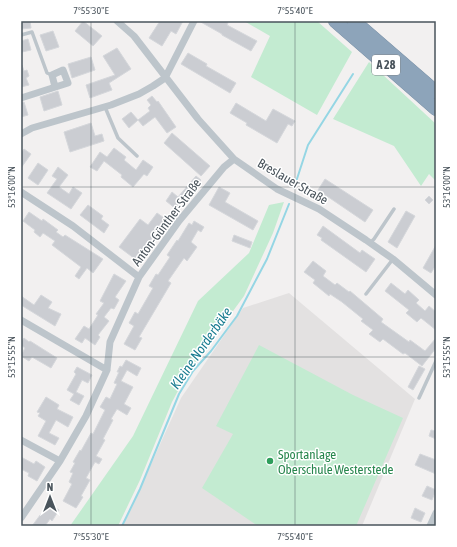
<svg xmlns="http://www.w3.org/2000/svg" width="457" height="547" font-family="'Asap Condensed',sans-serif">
<rect width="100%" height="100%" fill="#f2f0f0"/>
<path fill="#e3e1e1" d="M289,293L415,399L362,526H123L181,398L243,308Z"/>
<path fill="#c3ebd1" d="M244,21H317L352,52L317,115L251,77L270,36Z
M369,62L436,124V181L429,174L421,186L394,146L333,119Z
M284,202L273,233L244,296L187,374L172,402L140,480L118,526H70L133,436L198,301L249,253L269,205Z
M259,345L353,395L403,418L356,526H258L202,488L233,434L216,426Z"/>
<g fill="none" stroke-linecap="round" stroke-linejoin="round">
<path stroke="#95d6e4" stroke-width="2" d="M294,188L308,145L353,74
M122,526L140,489L179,394L193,371L211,351L237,316L267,259L289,204"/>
</g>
<path fill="#cbcdd2" stroke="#d5d7db" d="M21,21H30L31,28L21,29Z
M83,21L102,36L93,46L75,31Z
M160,21H183L176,34L171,31L162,46L149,38Z
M199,21H225L228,23L227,25L257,41L251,51L222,35V34Z
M53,31L59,47L46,51L40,35Z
M28,39L31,50L22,52L21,41Z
M117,48L131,69L109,83L112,90L90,98L86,85L115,75L103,56Z
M188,53L207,64L206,66L236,83L230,93L181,64Z
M91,57L95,70L72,78L68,64Z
M21,65H22L24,71L27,70L29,76L26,78L29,85L21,87Z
M58,91L62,105L44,111L40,97Z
M152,96L157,102L158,101L176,127L167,133L155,117L143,126L138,120L150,111L148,108L151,105L147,100Z
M24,102L28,115L21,117V103Z
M236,103L266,121L273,109L295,121L292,126L288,124L277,143L246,125L247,123L230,113Z
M131,112L138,120L129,128L122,119Z
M91,123L95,136L102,134L104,141L70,152L64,132Z
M172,133L210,166L201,176L164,143Z
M114,148L126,157L124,160L136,170L143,160L153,167L147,176L144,174L133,187L121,177L122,175L104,161L97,171L90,167L100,152L107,157Z
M24,149L31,154L21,168V153Z
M38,163L48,170L38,185L28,178Z
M58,167L68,175L59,187L69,194L73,187L82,193L71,209L47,193L57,179L52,176Z
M196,176L201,180L176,209L166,201L172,192L178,197Z
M325,179L373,210L365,222L318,190Z
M219,187L230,193L225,202L258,221L253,230L209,205Z
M429,196L433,200L429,204L425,200Z
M88,205L103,216L101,219L109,225L104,233L80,215Z
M406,211L415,216L397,248L388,242Z
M29,212L42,221L43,219L58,230L56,232L63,237L65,235L103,259L93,273L87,268L79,279L75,276L81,267L52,245L55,241L43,233L40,237L34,232L35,230L23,221Z
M157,213L167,220L135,259L119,247L140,219L148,225Z
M194,221L204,227L201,232L198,230L191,242L197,247L187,261L184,258L168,281L171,283L139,337L142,338L135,350L124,344L134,326L129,323L135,312L138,314L153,288L149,286L156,274L158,275L170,257L167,255L177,240L178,241L189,223L192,225Z
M323,226L360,253L362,250L375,259L366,272L321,240L322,238L317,235Z
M234,235L252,242L250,248L232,241Z
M436,245V265L431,273L423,268Z
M313,261L326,271L323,276L335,285L337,283L349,292L350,291L383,319L381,322L409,342L410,340L425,351L436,338V348L422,366L405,353L403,354L383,339L380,342L369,334L373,330L361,321L363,319L342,302L330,294L329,296L313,283L315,280L304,272Z
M114,274L126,281L115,297L119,300L114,309L111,308L104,317L109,321L98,335L100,337L95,345L85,338L82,343L75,339L84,326L89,329L98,315L96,314L104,303L100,301Z
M391,283L405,294L408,290L419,300L416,303L425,311L429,306L436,312V330L421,318L417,322L406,313L409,310L385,291Z
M41,295L52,302L48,308L61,314L55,326L21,305V296L34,305Z
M24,338L29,342L30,341L57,358L51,368L32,357L29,361L21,356L25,348L21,345V342Z
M126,360L141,368L137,376L127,370L121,381L133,387L124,404L131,408L127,415L117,409L111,419L113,420L103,439L105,440L96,456L102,459L99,464L95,462L86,478L90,480L81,496L83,497L76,508L63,501L72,484L69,482L73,473L70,472L75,463L73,462L80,450L81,451L91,433L93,434L105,410L100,407L106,397L110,399L117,384L114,383L119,372H117L120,366L122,367Z
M419,366L425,369L413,390L408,387Z
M77,367L92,375L88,383L82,380L76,392L84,396L79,405L70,400L74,394L67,390L76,374L74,372Z
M46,397L59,405L57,409L73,417L68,427L56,420L49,433L59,438L55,445L38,436L46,421L38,416L40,413L37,412Z
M431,430L436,431V439L429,436Z
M420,454L436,460V474L415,465Z
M21,457L34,464L36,461L45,467L37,481L28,476L29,473L21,469Z
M427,486L436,490L432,500L422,496Z
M49,503L59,510L52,521L50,519L45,526H32Z
M415,508L425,513L421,522L411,518Z"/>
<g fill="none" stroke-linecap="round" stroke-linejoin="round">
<defs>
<path id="highway" d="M335,21L436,109
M354,21L436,92"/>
</defs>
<use href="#highway" stroke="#788fa5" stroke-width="14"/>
<path stroke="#bdc5cb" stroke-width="3.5" d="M21,35L32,32L47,73L52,75
M105,107L118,138L137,156
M370,243L374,239L394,209
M366,294L393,259
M419,398L436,361"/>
<path stroke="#bdc5cb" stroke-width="7" d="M117,21L134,36L198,119L234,159L277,189L319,209L366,240L393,259L436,295
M21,98L68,83L63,70L52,75L55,87
M21,134L32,128L111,105L139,94L153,86L165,78L194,21
M21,192L73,226L139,277
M21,320L107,370
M21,440L60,461
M21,518L60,461L86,416L107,370L110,342L139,277L179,221L224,167L234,159
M430,526L436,513"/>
<use href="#highway" stroke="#8da4ba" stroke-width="13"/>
</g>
<path fill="none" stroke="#4a545c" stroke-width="1" stroke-opacity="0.45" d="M91,21V526M295,21V526M21,187H436M21,357H436"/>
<circle fill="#2e9e5b" stroke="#fff" stroke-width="1.5" cx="270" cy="461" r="4"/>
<g text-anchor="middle" stroke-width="3" stroke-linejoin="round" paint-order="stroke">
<rect fill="#fff" stroke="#80878d" stroke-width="1" x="372" y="55" width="28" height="20" rx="3"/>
<g font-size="12" font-weight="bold" fill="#4a545c">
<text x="386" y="69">A 28</text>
</g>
<g font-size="13" fill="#4a545c" stroke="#fff">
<text transform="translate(293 181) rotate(30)" y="5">Breslauer Straße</text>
<text transform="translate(166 222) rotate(-53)" y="5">Anton-Günther-Straße</text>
</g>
<g font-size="13" fill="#27864d" stroke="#fff" text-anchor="start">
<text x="278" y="459">Sportanlage<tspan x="278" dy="15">Oberschule Westerstede</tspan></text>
</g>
<g font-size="14" font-style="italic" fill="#197c90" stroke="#fff">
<text transform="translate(201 348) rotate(-55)" y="5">Kleine Norderbäke</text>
</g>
</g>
<rect width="457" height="547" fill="none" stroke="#ffffff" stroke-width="44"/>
<g transform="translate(50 497)" stroke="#ffffff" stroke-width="3" paint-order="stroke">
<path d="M0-3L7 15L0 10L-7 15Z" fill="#4a545c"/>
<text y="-6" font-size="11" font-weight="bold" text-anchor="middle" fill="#4a545c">N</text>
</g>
<rect x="22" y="22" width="413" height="503" fill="none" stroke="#4a545c" stroke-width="1.5"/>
<g font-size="10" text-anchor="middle" fill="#4a545c">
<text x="91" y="14">7°55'30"E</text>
<text x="295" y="14">7°55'40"E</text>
<text transform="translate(11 187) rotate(-90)" y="4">53°16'00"N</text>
<text transform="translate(446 187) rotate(-90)" y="4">53°16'00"N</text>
<text transform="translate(11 357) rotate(-90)" y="4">53°15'55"N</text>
<text transform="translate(446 357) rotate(-90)" y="4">53°15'55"N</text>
<text x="91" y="540">7°55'30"E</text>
<text x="295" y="540">7°55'40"E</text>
</g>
</svg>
